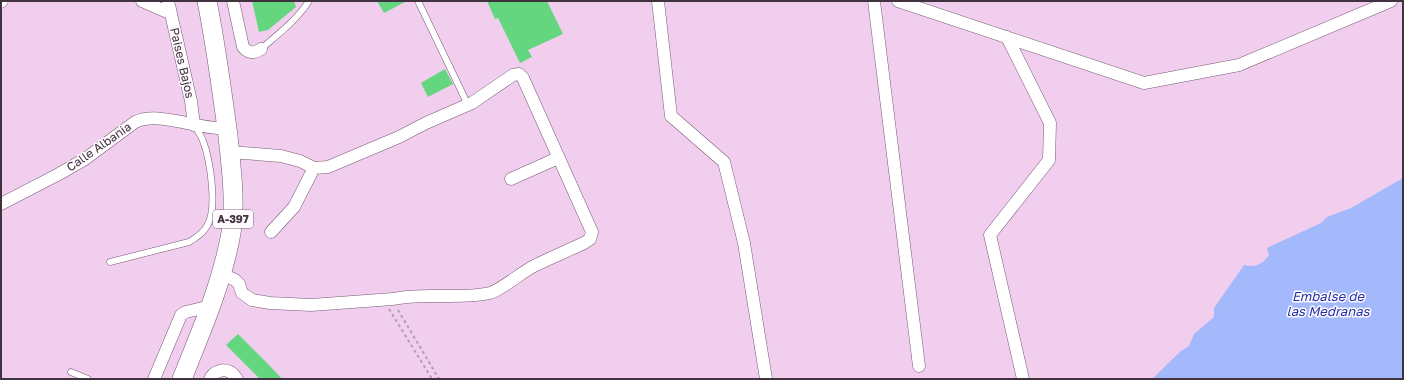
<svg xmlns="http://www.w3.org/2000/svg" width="1404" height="380" font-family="'Golos Text',sans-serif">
<rect width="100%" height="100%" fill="#f1ceed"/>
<path fill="#a3b9fb" d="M1403,178V379H1152L1181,351L1189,346L1194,334L1214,317V308L1244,265C1256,268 1263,264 1269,255L1267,248L1321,223L1327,217L1351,208Z"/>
<path fill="#64d680" d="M252,1H294L296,7L268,30L259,32Z
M377,1H407L384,13Z
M487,1H547L563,34L528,50L532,57L520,63L498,18L495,19Z
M445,69L453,84L428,97L421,83Z
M238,334L270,366L282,379H260L226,345Z"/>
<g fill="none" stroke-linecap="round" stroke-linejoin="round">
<defs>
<path id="lane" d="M418,1L468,105
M261,49C277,35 297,20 309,1
M110,262L189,242C196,238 203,233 207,226C218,209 210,159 203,141C201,135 197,130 194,125
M71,372L88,379"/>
<path id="street" d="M142,1L165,11L170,9
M168,1L191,101L194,125
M233,1L243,47C248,53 254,54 261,49
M658,1L671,116L724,162L744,243L766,379
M874,1L919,366
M898,1L1144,83L1239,65L1391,1
M1,2L2,1
M1007,37L1050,123L1049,160L990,235L1023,379
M511,179L558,158
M1,204L59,174L85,159L135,122C153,114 174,121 192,124C203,127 215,128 227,129
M271,232L294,207L314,168
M222,274L235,280L239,284L242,293L252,300L270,303L311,305L393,299C424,292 458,300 490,293C501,290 522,272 534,266C550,258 567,251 584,243L590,239L592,232L523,78L519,74L513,75L472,103L426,123L399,137L328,167L314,168L300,161L281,156L230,152
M154,379L181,315L186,312L211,306
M210,379C213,372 223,368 230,372C233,373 235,377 237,379"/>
<path id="primary" d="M182,379C201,331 222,284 231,233C236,201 231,167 228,136C222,91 216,46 207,1"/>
</defs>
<use href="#lane" stroke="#775a75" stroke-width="7"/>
<use href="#street" stroke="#775a75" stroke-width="13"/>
<use href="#primary" stroke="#775a75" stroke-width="20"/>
<path stroke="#b89cb4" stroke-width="2" stroke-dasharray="3 3" stroke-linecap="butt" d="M389,309L432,379
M398,310L439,379"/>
<use href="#lane" stroke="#fff" stroke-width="6"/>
<use href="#street" stroke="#fff" stroke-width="12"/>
<use href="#primary" stroke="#fff" stroke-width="19"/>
</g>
<g text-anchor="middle" stroke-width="3" stroke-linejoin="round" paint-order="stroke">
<rect fill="#fefafe" stroke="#796e78" stroke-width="1" x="213" y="210" width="40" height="18" rx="3"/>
<g font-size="11" font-weight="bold" fill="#40323e">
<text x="233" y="223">A-397</text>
</g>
<g font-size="12" fill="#40323e" stroke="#fefafe">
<text transform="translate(182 63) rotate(77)" y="4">Paises Bajos</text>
<text transform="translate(99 147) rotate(-35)" y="4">Calle Albania</text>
</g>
<g font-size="13" font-style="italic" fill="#2231aa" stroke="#fefafe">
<text x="1328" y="301">Embalse de<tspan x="1328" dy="15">las Medranas</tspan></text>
</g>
</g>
<rect width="1404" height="380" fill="none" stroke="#40323e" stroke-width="4"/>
</svg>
